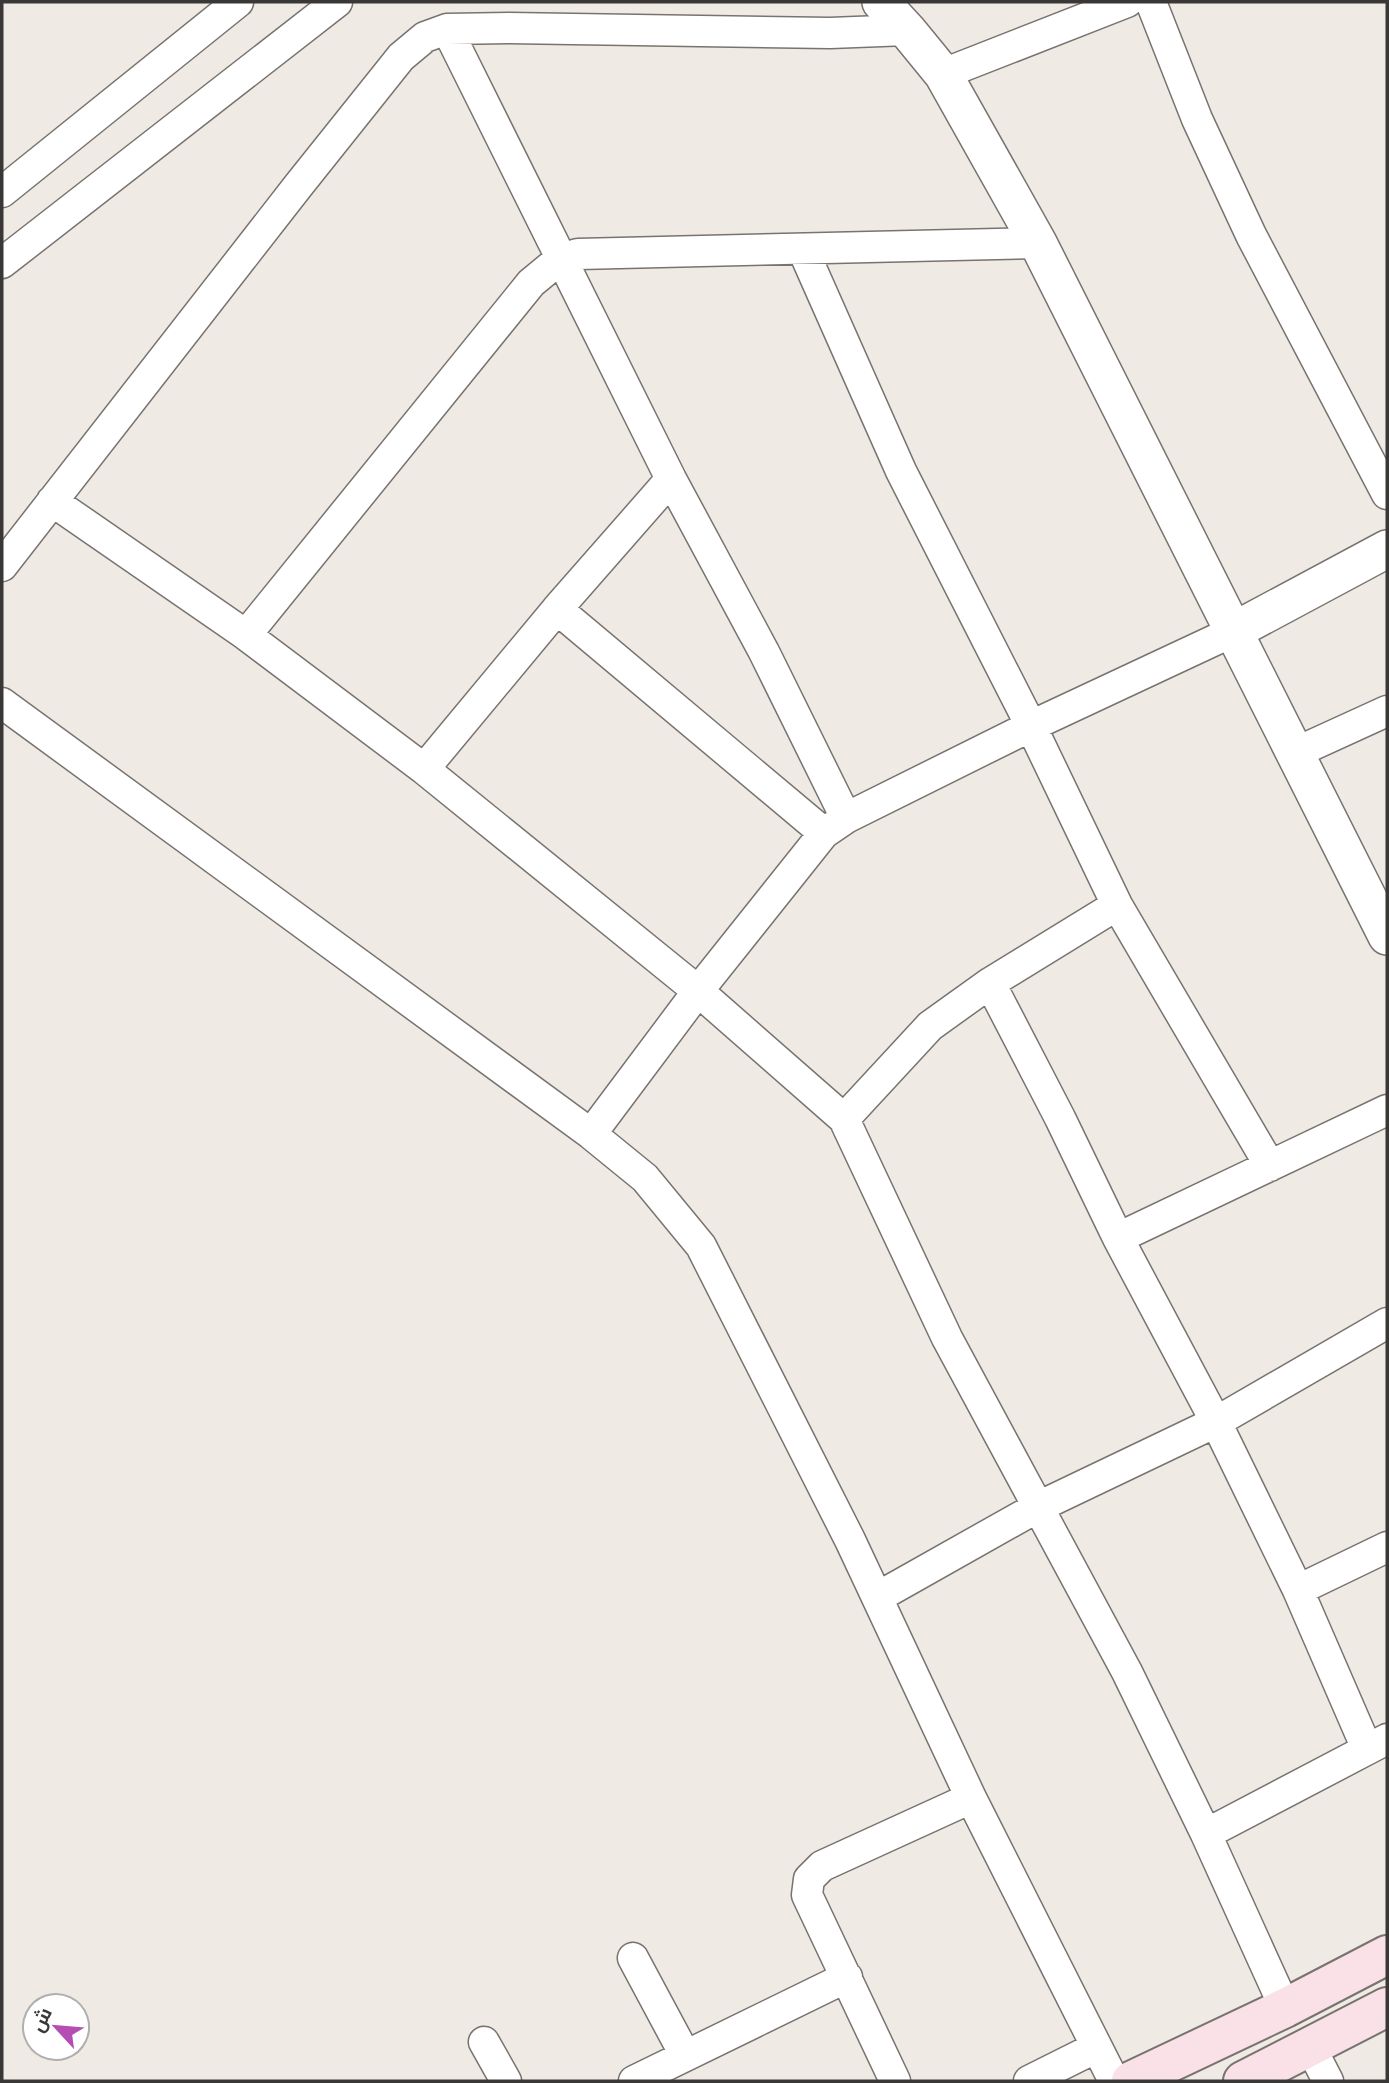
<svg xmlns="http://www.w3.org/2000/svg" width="1389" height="2083" font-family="'Crimson Pro',Cairo,serif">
<rect width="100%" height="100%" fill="#f0eae5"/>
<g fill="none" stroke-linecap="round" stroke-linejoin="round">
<defs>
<path id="minor" d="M1151,2L1197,119L1251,235L1387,494
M447,29L671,479L764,652L846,818L824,833L698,991L844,1119L947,1338L1127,1672L1206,1834L1285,2008
M943,74L1127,2
M2,192L238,2
M803,250L901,471L1031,726L846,818
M2,263L337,2
M52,501L246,635L424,769L698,991L591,1134
M2,566L298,186L401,57L425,37L447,29L509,28L830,33L907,30
M557,609L824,833
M246,635L531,283L560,259L578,254L1038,243
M2,703L591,1134L645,1178L701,1246L850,1540L971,1798L1114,2081
M1295,753L1387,711
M424,769L557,609L671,479
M1117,905L1270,1166
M990,983L1060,1118L1118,1238L1216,1422L1298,1590L1367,1749
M844,1119L930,1026L990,983L1117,905L1031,726L1232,632
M1118,1238L1387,1110
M1298,1590L1387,1547
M878,1597L1036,1508L1216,1422L1387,1323
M1206,1834L1387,1739
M633,1958L685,2055
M484,2042L506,2081
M1310,2046L1328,2081
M634,2081L847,1977
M895,2081L807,1895L809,1879L822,1866L971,1798
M1029,2081L1095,2048"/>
<path id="tertiary" d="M881,2L907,30L943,74L1038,243L1387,936
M1232,632L1387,549"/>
<path id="secondary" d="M1131,2081L1285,2008L1387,1955
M1243,2081L1387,2007"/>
</defs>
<use href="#minor" stroke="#78736f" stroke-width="33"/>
<use href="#tertiary" stroke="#78736f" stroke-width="40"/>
<use href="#secondary" stroke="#78736f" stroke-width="42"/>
<use href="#minor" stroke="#fff" stroke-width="30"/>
<use href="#tertiary" stroke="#fff" stroke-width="37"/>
<use href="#secondary" stroke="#f9e1e7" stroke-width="38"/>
</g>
<rect width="1389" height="2083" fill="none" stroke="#3a3836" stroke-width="7"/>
<g transform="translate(56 2027) rotate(296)"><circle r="33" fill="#ffffff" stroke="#b0afaf" stroke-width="2"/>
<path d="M0-5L12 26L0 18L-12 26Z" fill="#b44eb3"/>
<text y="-10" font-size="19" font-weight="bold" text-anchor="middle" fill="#3a3836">ش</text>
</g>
</svg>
